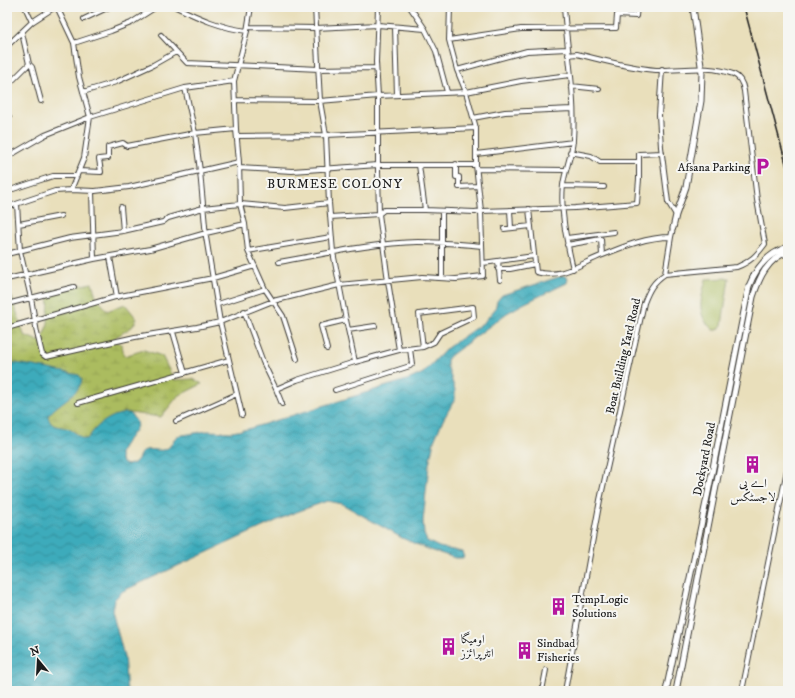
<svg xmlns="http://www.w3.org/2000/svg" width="795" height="698" font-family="'IM FELL DW Pica',Amiri,serif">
<defs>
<pattern id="wetland-marsh" width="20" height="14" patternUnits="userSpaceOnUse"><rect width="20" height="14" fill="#abbc5f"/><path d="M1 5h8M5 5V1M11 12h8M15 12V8" fill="none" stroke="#93a152"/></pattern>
<pattern id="water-waves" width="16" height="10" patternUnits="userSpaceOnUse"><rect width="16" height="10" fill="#3cabbb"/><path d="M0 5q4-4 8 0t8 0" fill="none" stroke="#328a97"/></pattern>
</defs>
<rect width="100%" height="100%" fill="#f6f6f2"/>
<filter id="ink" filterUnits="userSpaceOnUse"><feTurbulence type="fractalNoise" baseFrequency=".025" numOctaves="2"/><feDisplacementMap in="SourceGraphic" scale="8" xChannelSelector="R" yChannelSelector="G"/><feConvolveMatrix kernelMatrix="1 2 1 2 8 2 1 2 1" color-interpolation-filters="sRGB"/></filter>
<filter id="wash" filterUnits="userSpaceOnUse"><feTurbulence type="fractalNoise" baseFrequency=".012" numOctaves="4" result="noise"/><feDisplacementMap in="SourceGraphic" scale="16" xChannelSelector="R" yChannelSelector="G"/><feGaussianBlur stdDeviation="0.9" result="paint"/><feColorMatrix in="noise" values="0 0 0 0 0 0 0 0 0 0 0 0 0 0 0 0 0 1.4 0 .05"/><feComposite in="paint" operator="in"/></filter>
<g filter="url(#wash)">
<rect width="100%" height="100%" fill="#e9dfbb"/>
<path fill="#abbc5f" stroke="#646c3e" d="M729,278L722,325L718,330H713C695,314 701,299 706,279Z"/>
<path fill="url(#wetland-marsh)" stroke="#646c3e" d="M92,283L96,296L107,311L125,304L137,319L132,327L113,339L122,345L124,356L144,350L162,356L174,380L193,379L202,384L178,396L161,417L123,412L121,432L7,497V299L12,297L24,335L41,342L48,323L49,291Z"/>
<path fill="url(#water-waves)" stroke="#2c646c" d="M562,276H565L568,278L567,283L525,303L507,313L450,356L447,360V365L455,390V399L442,422L434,441L429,464L423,521L424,534L427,541L439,547L462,552L464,557L462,558H455L427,549L402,538L342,504L327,501L291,514L123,591L114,600L112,611L124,656L127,691H7V363H15L29,365L79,375L82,379C81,394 57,403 48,416C51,429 59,425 69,429C74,431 78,436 83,439H87C90,436 92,432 95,429C103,420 119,412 130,413C132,416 136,420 137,424C137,435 115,447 121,460C123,466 132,466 136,461C138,460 139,456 141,453C148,445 160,454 168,448C172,445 173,439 177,436L207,431L232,432L248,429L410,379L423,373L447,348L484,322L495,309L497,301L502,295Z"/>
</g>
<g filter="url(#ink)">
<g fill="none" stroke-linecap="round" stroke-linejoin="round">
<defs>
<path id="minor" d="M7,7H8
M25,7L32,22
M57,7L74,43L79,77L90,117L84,158L71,190
M176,7C199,18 221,28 247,31
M251,7L247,31L234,81L236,129L239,162L240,204L245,224L248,251L265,289L283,316L297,359
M315,7L320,101L326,135L329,203L333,252L346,320L355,362
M378,7L376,62L378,96V171L379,214L388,281L399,350
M410,7L425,29L436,51L447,92
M564,7C567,51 576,96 573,140C572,155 565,170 563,185C560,213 567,242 573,269
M84,19L109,7
M248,27L316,28L378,25L425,29
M395,27L397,95
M161,35L187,63L319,69L376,68
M449,40L521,29L616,28L617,15L636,16L637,7
M74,43L111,31L131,23L156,7
M7,46L32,22L55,7
M29,64L32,67L41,101
M662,69L659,115L661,147L668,202L676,215
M457,70L527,51L567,49
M7,86L29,64L22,33
M571,86L599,89
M185,88L195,133L200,171L206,237L220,322L242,415
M83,92L116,82L153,65L176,52
M235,100L320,101L378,96L466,92L521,81L570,75
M7,114L9,117
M473,118L505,112L572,109
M237,136L326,135L476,128
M570,152L591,156L600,162H639
M476,154L573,142
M7,157L45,135L90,117L185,88L234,81
M456,164V177H459V187L478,186
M419,165L425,210
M239,168L292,171L378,165H476
M477,169L565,170
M79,171L101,172L99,159L108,158V147L123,143L127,146L195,133L236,129
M563,186L604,187
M7,191L53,176H77
M92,191L94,259
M17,204L20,251L31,298L37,333L42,354L46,357L135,337L197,327L220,322L273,301L339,285L422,277L456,279L483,276L481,211L476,165V128L466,92L457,70L449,40L450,7
M7,207L55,191L71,190L95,191L129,187L239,162
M121,207L123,231
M529,209L536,272C563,279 579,264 603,255C625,246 647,237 671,237L673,228
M510,210L511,228
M330,217L379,214L384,210H425L475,212L481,211L575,208L637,203L639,179V154L662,153
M19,224L61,216
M504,229L531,226
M567,238L614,232
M567,245L601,239L602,255
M248,251L331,237
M7,254L70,238L123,231L163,222L168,218L203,208L240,204L285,208L329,203
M110,257L117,297
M498,261L500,280
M279,262C325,254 372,243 418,242C439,242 461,244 482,246
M483,263L534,256
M498,269H510L535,264
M665,274L671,237
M442,277V212
M7,279L94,259L150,249L206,233L245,224
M7,304L74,287
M218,304L265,289
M244,311L263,362L276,389L282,404
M7,328L115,297L213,278L255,266
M348,330L375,326
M173,332L185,373
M327,349L321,326L346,320
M276,389L297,380L355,362L399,350L423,347L434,342L440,333L474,317L473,307L419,314L423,347
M335,390L410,366L412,364L410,349
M78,403L229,360
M176,421L237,394
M542,691L546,670
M565,691L600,500L644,303C649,290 653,282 665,274L737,267C750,262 757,255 765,244L757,200L744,91C743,84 740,77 733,74C708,64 681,71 656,70C629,68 602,60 577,54L568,55
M742,691L788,465"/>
<path id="tertiary" d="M673,228L676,215L686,187L701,101L702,73L693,7
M666,691L709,488L749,286C756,268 768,253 788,247
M676,691L753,297C759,278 767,259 788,252"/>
</defs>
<use href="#minor" stroke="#3b3934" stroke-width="6"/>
<use href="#tertiary" stroke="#3b3934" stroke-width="7"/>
<use href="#minor" stroke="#fff" stroke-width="4"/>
<use href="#tertiary" stroke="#fff" stroke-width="5"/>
<path stroke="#1c1c1c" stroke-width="1.5" d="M744,7L788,171"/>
</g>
</g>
<defs>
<symbol id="parking-bare" viewBox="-9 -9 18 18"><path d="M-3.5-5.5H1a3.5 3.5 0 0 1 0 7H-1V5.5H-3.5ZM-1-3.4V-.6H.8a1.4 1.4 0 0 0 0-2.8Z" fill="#b5179e" stroke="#f6f6f2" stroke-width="2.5" paint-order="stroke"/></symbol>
<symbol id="building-bare" viewBox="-9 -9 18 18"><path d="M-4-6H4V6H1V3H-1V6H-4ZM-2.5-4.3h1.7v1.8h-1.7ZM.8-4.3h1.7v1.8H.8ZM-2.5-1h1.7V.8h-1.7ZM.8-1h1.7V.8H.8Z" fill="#b5179e" stroke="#f6f6f2" stroke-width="2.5" paint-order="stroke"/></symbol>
</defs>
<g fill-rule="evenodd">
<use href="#parking-bare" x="750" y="154" width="25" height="25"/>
<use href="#building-bare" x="740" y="452" width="25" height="25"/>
<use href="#building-bare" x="546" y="594" width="25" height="25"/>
<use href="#building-bare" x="436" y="634" width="25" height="25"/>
<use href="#building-bare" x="512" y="638" width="25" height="25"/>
</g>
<g text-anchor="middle" stroke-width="4" stroke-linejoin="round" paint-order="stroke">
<g font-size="12" fill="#1c1c1c" stroke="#f6f6f2" text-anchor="start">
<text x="750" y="171" text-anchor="end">Afsana Parking</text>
<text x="753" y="487" text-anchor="middle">اے پی<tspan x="753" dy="14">لاجسٹکس</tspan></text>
<text x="572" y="603">TempLogic<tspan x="572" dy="14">Solutions</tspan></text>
<text x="461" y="643">اومیگا<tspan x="461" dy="14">انٹرپرائزز</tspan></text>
<text x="537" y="647">Sindbad<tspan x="537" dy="14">Fisheries</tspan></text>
</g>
<g font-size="12" fill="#1c1c1c" stroke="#f6f6f2">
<text transform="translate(623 356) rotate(-77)" y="4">Boat Building Yard Road</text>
<text transform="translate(704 459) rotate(-79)" y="4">Dockyard Road</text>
</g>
<g font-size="13" letter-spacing="1" fill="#1c1c1c" stroke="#f6f6f2">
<text x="335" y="188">BURMESE COLONY</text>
</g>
</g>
<rect width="795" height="698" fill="none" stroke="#f6f6f2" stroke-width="24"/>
<g transform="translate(38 660) rotate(342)" stroke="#f6f6f2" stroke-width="3" paint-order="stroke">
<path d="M0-3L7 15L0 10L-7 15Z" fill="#1c1c1c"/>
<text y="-6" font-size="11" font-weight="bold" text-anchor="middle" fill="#1c1c1c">N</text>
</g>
</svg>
